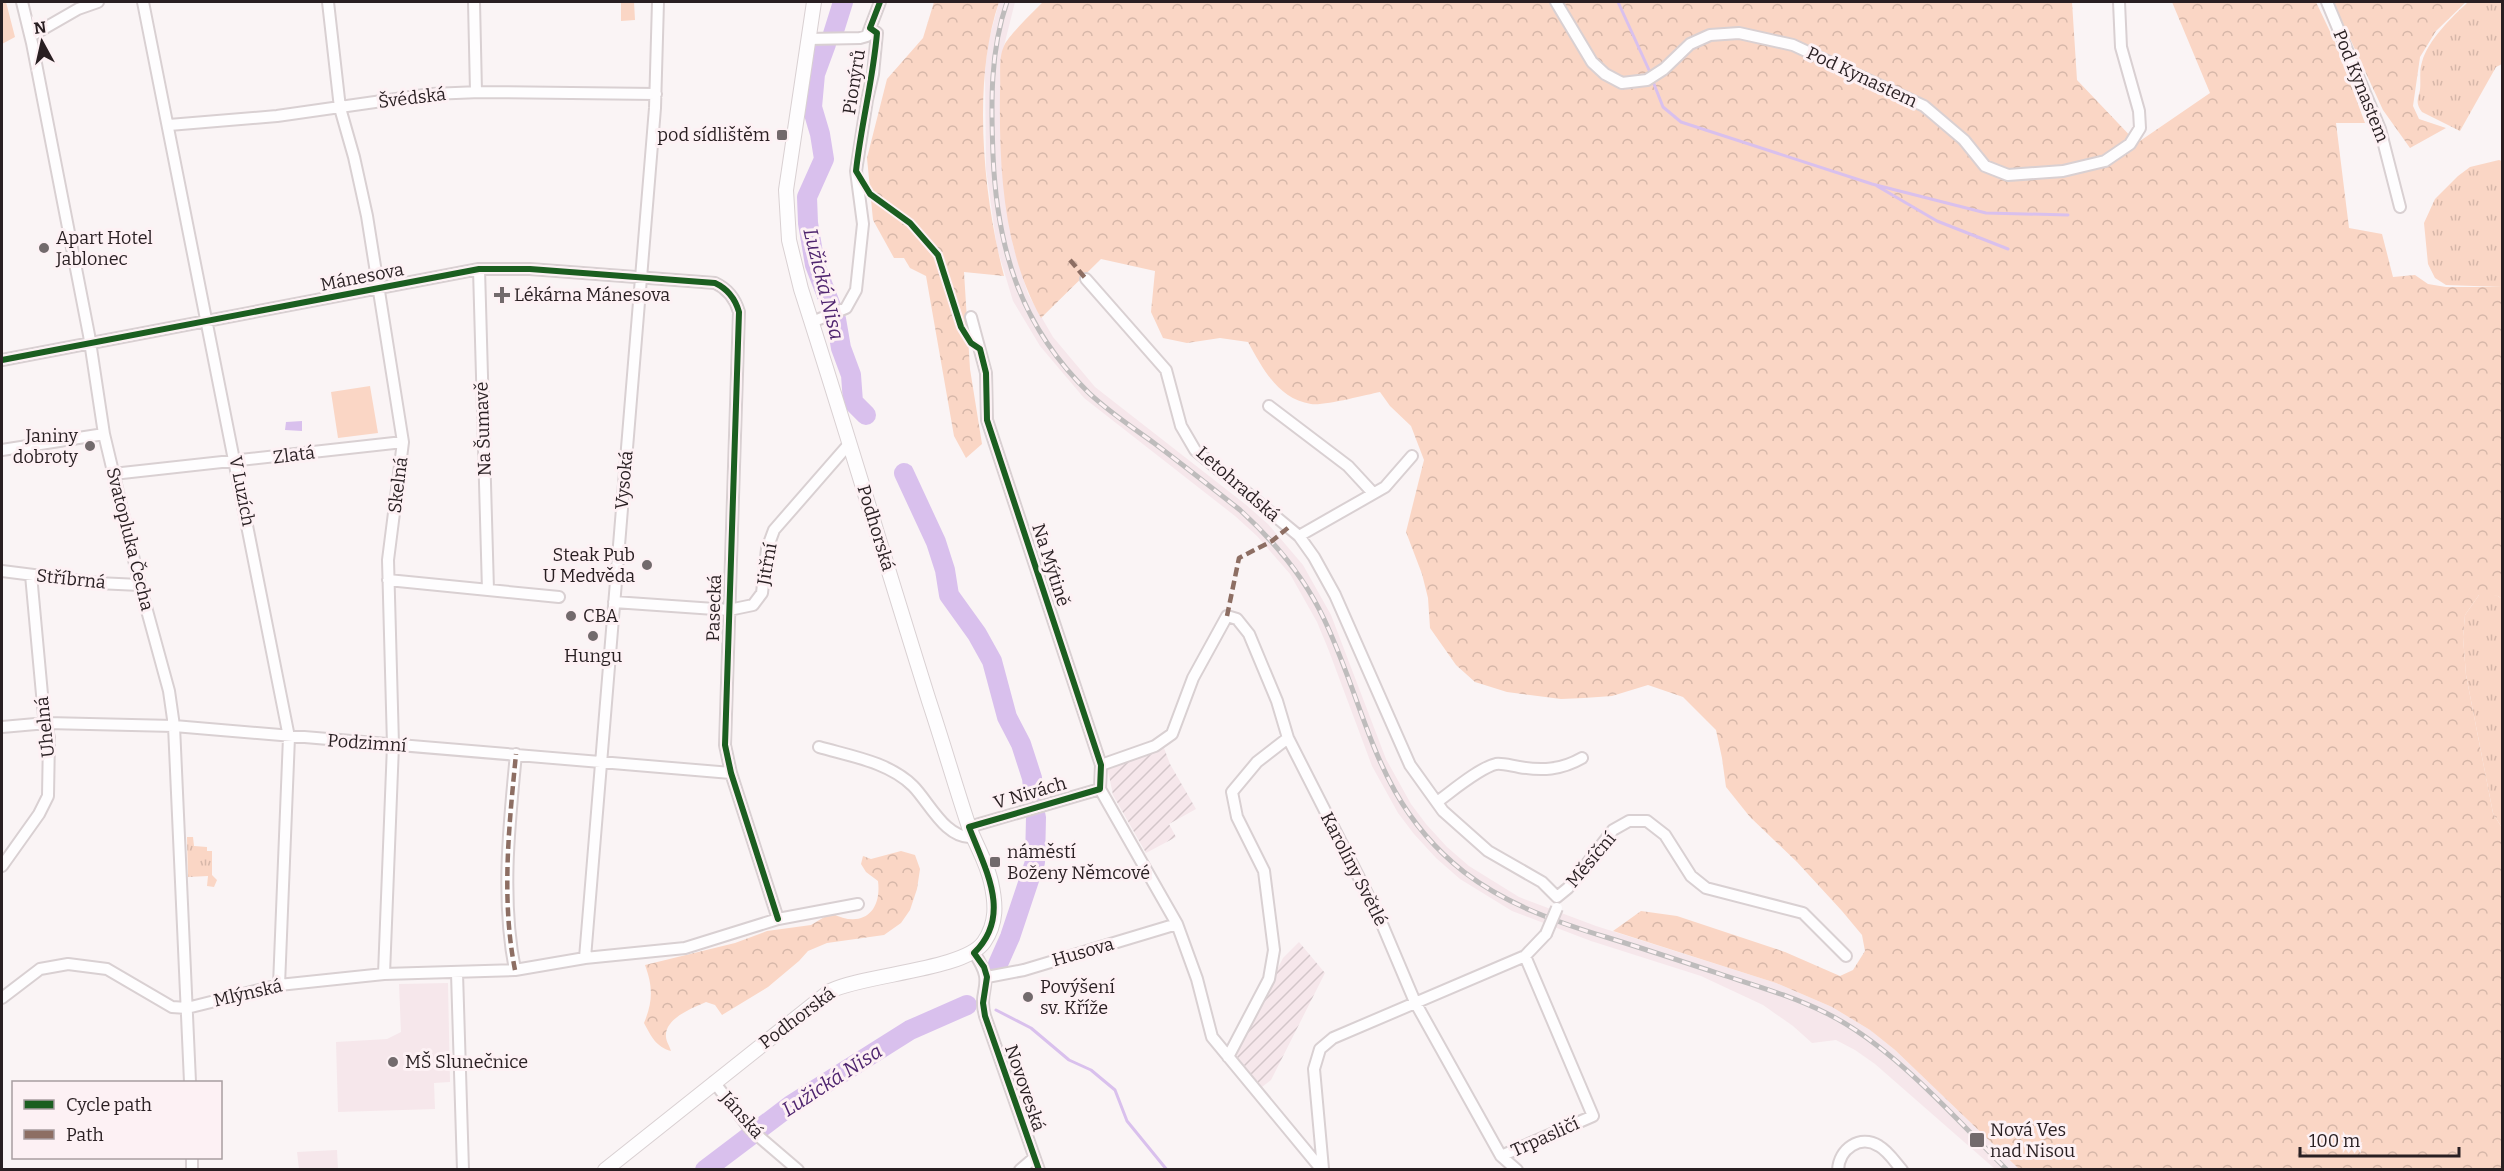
<svg xmlns="http://www.w3.org/2000/svg" width="2504" height="1171" font-family="Bitter,serif">
<defs>
<pattern id="industrial-furrows" width="10" height="10" patternUnits="userSpaceOnUse" patternTransform="scale(1.5)"><rect width="10" height="10" fill="#f6e7eb"/><path d="M-1 1l2-2M0 10L10 0M9 11l2-2" fill="none" stroke="#d3c6c9"/></pattern>
<pattern id="grass-tufts" width="24" height="20" patternUnits="userSpaceOnUse" patternTransform="scale(1.5)"><rect width="24" height="20" fill="#fad6c5"/><path d="M3 7l-1-3M5 7V3M7 7l1-3M15 17l-1-3M17 17v-4M19 17l1-3" fill="none" stroke="#d6b7a9"/></pattern>
<pattern id="forest-crowns" width="20" height="18" patternUnits="userSpaceOnUse" patternTransform="scale(1.5)"><rect width="20" height="18" fill="#fad6c5"/><path d="M2 6a3 3 0 1 1 6 0M12 15a3 3 0 1 1 6 0" fill="none" stroke="#d6b7a9"/></pattern>
</defs>
<rect width="100%" height="100%" fill="#faf4f5"/>
<path fill="#f6e7eb" d="M999,2H1015L1004,46L1001,73L1002,168L1013,245L1028,294L1053,337L1095,387L1245,504L1268,524L1303,565L1331,615L1386,759L1411,804L1426,824L1447,847L1469,866L1519,897L1596,926L1776,983L1832,1007L1870,1030L1895,1050L2019,1169H1995L1875,1064L1855,1050L1836,1040L1812,1043L1793,1026L1763,1005L1701,976L1591,941L1512,911L1460,879L1436,858L1414,834L1398,813L1372,766L1329,651L1317,622L1290,574L1257,536L1235,516L1084,398L1040,346L1013,301L997,248L986,169L985,72L988,43Z
M448,983L450,1082L434,1083L435,1109L338,1112L336,1042L387,1039L401,1032L399,984Z
M337,1150L338,1169H299L297,1152Z"/>
<path fill="url(#industrial-furrows)" d="M1164,748L1170,764L1196,809L1169,824L1176,837L1146,853L1113,795L1107,766Z
M1299,942L1325,973L1271,1080L1262,1087L1235,1054L1283,958Z"/>
<path fill="url(#grass-tufts)" d="M2468,2H2502V64L2496,67L2460,131L2422,112C2415,103 2418,99 2420,90C2421,81 2419,71 2422,62C2428,40 2452,17 2468,2Z
M2499,160L2502,161V287L2446,285L2435,278L2428,264L2424,223L2435,199L2458,176L2470,167Z
M2489,594L2498,596L2502,599V828L2493,813L2466,675L2463,637L2465,615L2479,595Z
M187,837H193L194,846L207,847V851H212V875L217,880L214,887L207,886L208,876L188,877Z"/>
<path fill="url(#forest-crowns)" d="M934,2H999C972,81 983,195 1004,276L964,272L970,369L982,444L966,458L954,436L926,276L910,268L904,258H894L873,220L867,158L887,79L923,38Z
M1043,2H2072L2077,80L2137,143L2210,93L2172,2H2316L2335,42L2365,123H2336L2349,228L2382,234L2393,277L2415,275L2428,284L2446,287H2502V599L2498,596L2479,595L2465,615L2463,637L2466,675L2493,813L2502,828V1169H2019L1895,1050L1870,1030L1832,1007L1776,983L1613,931L1641,911L1677,916L1785,952L1840,976L1853,970L1865,951L1862,935L1842,911L1797,862L1750,817L1726,787L1722,758L1716,730L1683,697L1648,685L1612,696L1584,698L1561,699L1507,692L1475,682L1456,665L1430,628L1428,598L1422,574L1406,532L1424,460L1411,426L1390,406L1380,392C1365,395 1324,406 1311,404C1278,399 1263,369 1248,342L1220,338L1187,343L1163,338L1151,312L1155,271L1101,259L1041,318C1003,250 999,168 1000,91C1001,78 998,58 1004,46C1008,36 1034,11 1043,2Z
M2333,2H2466L2436,31L2420,57L2413,106L2419,119L2446,128L2410,148L2383,110Z
M901,851L915,855L920,869L917,889L910,910L901,923L884,935L827,943L808,951L799,961L768,987L722,1015L715,1005L706,1002C692,1008 664,1019 666,1037C666,1041 670,1047 671,1051C656,1047 651,1036 644,1023C653,1001 653,987 645,965L735,943L767,931L811,925L831,913C861,929 882,913 878,881L866,872L861,864L863,856L871,859Z"/>
<path fill="#fad6c5" d="M2,2H6L15,37L2,44Z
M621,2H634L635,20L621,21Z
M370,386L378,433L338,438L331,392Z"/>
<path fill="#d9c0ed" d="M302,421V431L285,430L286,422Z"/>
<g fill="none" stroke-linecap="round" stroke-linejoin="round">
<path stroke="#d9c0ed" stroke-width="3" d="M1618,2L1649,70
M1652,79L1663,107L1681,122L1872,184L1986,213L2068,215
M1877,186L1937,221L2008,249
M996,1010L1031,1028L1069,1060L1091,1070L1115,1090L1127,1121L1167,1170"/>
<path stroke="#d9c0ed" stroke-width="20" d="M833,34L843,2
M826,44L815,74L812,107L820,134L824,159L807,197L808,223L815,265L836,319L841,348L851,375L853,402L866,415
M904,473L936,542L945,570L949,595L977,634L992,661L1007,717L1021,744L1032,778L1034,797
M998,964L1010,937L1035,862L1036,817
M705,1170L791,1105L910,1030L967,1005"/>
<defs>
<path id="minor" d="M22,2L32,43L89,335L104,434L140,585L169,691L174,726L190,1082
M143,2L289,737L279,985
M328,2L340,108L354,157L367,216L403,442L388,560L393,745L384,974
M474,2L476,92
M1556,2L1592,62L1605,74L1622,83L1647,80L1664,69L1690,44L1710,35L1739,33L1793,45L1924,106L1964,140L1985,166L2008,175L2063,171L2105,161L2130,144L2140,128L2139,111L2121,47L2119,2
M2327,2L2380,129L2400,207
M31,36L78,9L98,2
M808,39L860,38L867,36L880,2
M169,125L277,116L431,94L480,92L656,94
M479,269L488,590
M1086,279L1166,370L1181,426L1195,450L1299,536L1314,557L1335,595L1410,765L1443,811L1488,851L1542,882L1557,897
M971,317L986,373L987,420L1101,765L1100,789
M812,322L846,308L856,290L863,224L856,171L867,100L873,74L877,33L870,28
M2,360L479,269H530L715,283C728,289 735,298 739,312L725,745L731,773L778,919
M1269,406L1348,466L1373,493
M2,450L104,434
M113,474L403,442
M1299,536L1385,487L1412,456
M2,571L97,583L140,585
M388,580L559,597
M614,602L729,610L753,605L762,593L767,549L774,530L849,444
M2,727L47,723L174,726L731,773
M819,747C850,756 889,762 913,786C929,802 946,840 973,837
M1101,765L1155,746L1172,734L1193,678L1227,616L1237,619L1249,634L1277,701L1288,738L1379,917L1415,1002L1501,1156L1517,1170
M1100,789L1177,924L1197,979L1212,1037L1322,1170
M1437,802C1451,792 1479,768 1496,764C1502,763 1512,766 1519,767C1542,771 1561,770 1582,758
M969,827L1100,789
M2,866L39,814L48,796L49,738L44,716L31,575
M1557,897L1568,888L1613,830L1629,821H1647L1665,835L1691,876L1706,888L1803,913L1846,956
M974,953C997,986 977,987 985,1016L1039,1170
M585,958L655,108L658,2
M515,970C501,899 509,826 516,754
M457,973L463,1170
M987,977L1024,970L1177,924
M2,998L40,969L68,964L107,969L172,1007L187,1008L279,985L384,974L515,970L585,958L685,948L778,919L858,904
M1228,1057L1269,979L1274,950L1264,871L1237,817L1232,792L1257,762L1288,738
M714,1082L750,1129L798,1170
M1501,1156L1593,1116L1525,956
M192,1158V1170
M1323,1169L1314,1069L1320,1049L1333,1038L1525,956L1546,934
M1020,1170L1034,1158
M1838,1170C1839,1149 1860,1134 1879,1146C1888,1151 1895,1162 1902,1170"/>
<path id="major" d="M605,1170L830,991C865,974 965,970 984,942C997,923 996,904 991,882C987,863 976,845 969,827C955,785 943,743 929,701C886,564 845,426 801,289L789,240L786,190L814,2"/>
</defs>
<use href="#minor" stroke="#d9d0d2" stroke-width="14"/>
<use href="#major" stroke="#d9d0d2" stroke-width="16"/>
<use href="#minor" stroke="#fefdfe" stroke-width="10"/>
<use href="#major" stroke="#fefdfe" stroke-width="14"/>
<defs>
<path id="rail" d="M1007,2C990,51 991,103 993,155C997,248 1020,326 1089,393C1109,412 1132,427 1154,443C1183,465 1211,487 1240,510C1275,542 1304,576 1324,619C1369,714 1374,801 1464,872C1507,905 1559,923 1609,938C1648,950 1687,963 1726,976C1760,987 1794,997 1826,1013C1893,1046 1954,1117 2007,1170"/>
</defs>
<use href="#rail" stroke="#bebcbc" stroke-width="5"/>
<use href="#rail" stroke="#fdf1f4" stroke-width="3" stroke-dasharray="9" stroke-linecap="butt"/>
<defs>
<path id="minor-bridge" d="M1546,934L1557,908"/>
</defs>
<use href="#minor-bridge" stroke="#d9d0d2" stroke-width="14" stroke-linecap="butt"/>
<use href="#minor-bridge" stroke="#fefdfe" stroke-width="10"/>
<path stroke="#8d6e63" stroke-width="4.5" stroke-dasharray="9 4.5" stroke-linecap="butt" d="M1070,260L1086,279
M1227,616L1239,558L1272,541L1289,527
M515,970C501,899 509,826 516,754"/>
<defs>
<path id="cycleway" d="M880,2L870,28L877,33C873,80 861,125 856,171L870,194L910,223L938,255L961,327L971,343L980,349L986,373L987,420L1101,765L1100,789L969,827C985,869 1013,915 974,953L984,967L987,977L983,1003L985,1016L1039,1170
M2,360L479,269H530L715,283C728,289 735,298 739,312L725,745L731,773L778,919"/>
</defs>
<use href="#cycleway" stroke="#fdf1f4" stroke-width="10"/>
<use href="#cycleway" stroke="#1b5e20" stroke-width="6"/>
</g>
<g fill="#726a6c" stroke="#fdf1f4" stroke-width="2">
<rect x="776" y="129" width="12" height="12" rx="3"/>
<circle cx="44" cy="248" r="6"/>
<path d="M499 286h6v6h6v6h-6v6h-6v-6h-6v-6h6z"/>
<circle cx="90" cy="446" r="6"/>
<circle cx="647" cy="565" r="6"/>
<circle cx="571" cy="616" r="6"/>
<circle cx="593" cy="636" r="6"/>
<rect x="989" y="856" width="12" height="12" rx="3"/>
<circle cx="1028" cy="997" r="6"/>
<circle cx="393" cy="1062" r="6"/>
<rect x="1969" y="1132" width="16" height="16" rx="3"/>
</g>
<g text-anchor="middle" stroke-width="6" stroke-linejoin="round" paint-order="stroke">
<g font-size="18" fill="#291f22" stroke="#fdf1f4">
<text transform="translate(1862 77) rotate(25)" y="6">Pod Kynastem</text>
<text transform="translate(854 82) rotate(-81)" y="6">Pionýrů</text>
<text transform="translate(2361 86) rotate(68)" y="6">Pod Kynastem</text>
<text transform="translate(412 98) rotate(-7)" y="6">Švédská</text>
<text transform="translate(362 277) rotate(-11)" y="6">Mánesova</text>
<text transform="translate(483 429) rotate(-92)" y="6">Na Šumavě</text>
<text transform="translate(294 455) rotate(-7)" y="6">Zlatá</text>
<text transform="translate(624 480) rotate(-85)" y="6">Vysoká</text>
<text transform="translate(1238 484) rotate(41)" y="6">Letohradská</text>
<text transform="translate(398 485) rotate(-83)" y="6">Skelná</text>
<text transform="translate(242 491) rotate(79)" y="6">V Luzích</text>
<text transform="translate(876 528) rotate(73)" y="6">Podhorská</text>
<text transform="translate(130 539) rotate(76)" y="6">Svatopluka Čecha</text>
<text transform="translate(767 564) rotate(-80)" y="6">Jitřní</text>
<text transform="translate(1051 565) rotate(72)" y="6">Na Mýtině</text>
<text transform="translate(71 579) rotate(6)" y="6">Stříbrná</text>
<text transform="translate(714 608) rotate(-88)" y="6">Pasecká</text>
<text transform="translate(45 727) rotate(-96)" y="6">Uhelná</text>
<text transform="translate(367 743) rotate(4)" y="6">Podzimní</text>
<text transform="translate(1030 793) rotate(-16)" y="6">V Nivách</text>
<text transform="translate(1591 860) rotate(-50)" y="6">Měsíční</text>
<text transform="translate(1354 869) rotate(63)" y="6">Karolíny Světlé</text>
<text transform="translate(1083 952) rotate(-16)" y="6">Husova</text>
<text transform="translate(248 993) rotate(-13)" y="6">Mlýnská</text>
<text transform="translate(797 1018) rotate(-37)" y="6">Podhorská</text>
<text transform="translate(1025 1088) rotate(71)" y="6">Novoveská</text>
<text transform="translate(742 1115) rotate(49)" y="6">Jánská</text>
<text transform="translate(1545 1137) rotate(-24)" y="6">Trpasličí</text>
</g>
<g font-size="18" fill="#291f22" stroke="#fdf1f4" text-anchor="start">
<text x="770" y="141" text-anchor="end">pod sídlištěm</text>
<text x="56" y="244">Apart Hotel<tspan x="56" dy="21">Jablonec</tspan></text>
<text x="514" y="301">Lékárna Mánesova</text>
<text x="78" y="442" text-anchor="end">Janiny<tspan x="78" dy="21">dobroty</tspan></text>
<text x="635" y="561" text-anchor="end">Steak Pub<tspan x="635" dy="21">U Medvěda</tspan></text>
<text x="583" y="622">CBA</text>
<text x="593" y="662" text-anchor="middle">Hungu</text>
<text x="1007" y="858">náměstí<tspan x="1007" dy="21">Boženy Němcové</tspan></text>
<text x="1040" y="993">Povýšení<tspan x="1040" dy="21">sv. Kříže</tspan></text>
<text x="405" y="1068">MŠ Slunečnice</text>
<text x="1990" y="1136">Nová Ves<tspan x="1990" dy="21">nad Nisou</tspan></text>
</g>
<g font-size="20" font-style="italic" fill="#4f256f" stroke="#fdf1f4">
<text transform="translate(824 284) rotate(76)" y="7">Lužická Nisa</text>
<text transform="translate(832 1080) rotate(-33)" y="7">Lužická Nisa</text>
</g>
</g>
<rect width="2504" height="1171" fill="none" stroke="#291f22" stroke-width="6"/>
<rect x="12" y="1081" width="210" height="78" fill="#fdf1f4" stroke="#a89da0" stroke-width="1.5"/>
<rect x="24" y="1100" width="30" height="9" fill="#1b5e20" stroke="#a89da0" stroke-width="1.5"/>
<text x="66" y="1111" font-size="18" fill="#291f22">Cycle path</text>
<rect x="24" y="1130" width="30" height="9" fill="#8d6e63" stroke="#a89da0" stroke-width="1.5"/>
<text x="66" y="1141" font-size="18" fill="#291f22">Path</text>
<g transform="translate(42 42) rotate(352)" stroke="#fdf1f4" stroke-width="4.5" paint-order="stroke">
<path d="M0-4.5L10 22L0 15L-10 22Z" fill="#291f22"/>
<text y="-9" font-size="16" font-weight="bold" text-anchor="middle" fill="#291f22">N</text>
</g>
<path d="M2300 1147v9h159v-9" fill="none" stroke="#291f22" stroke-width="3"/>
<text x="2309" y="1147" font-size="18" fill="#291f22" stroke="#fdf1f4" stroke-width="4.5" paint-order="stroke">100 m</text>
</svg>
